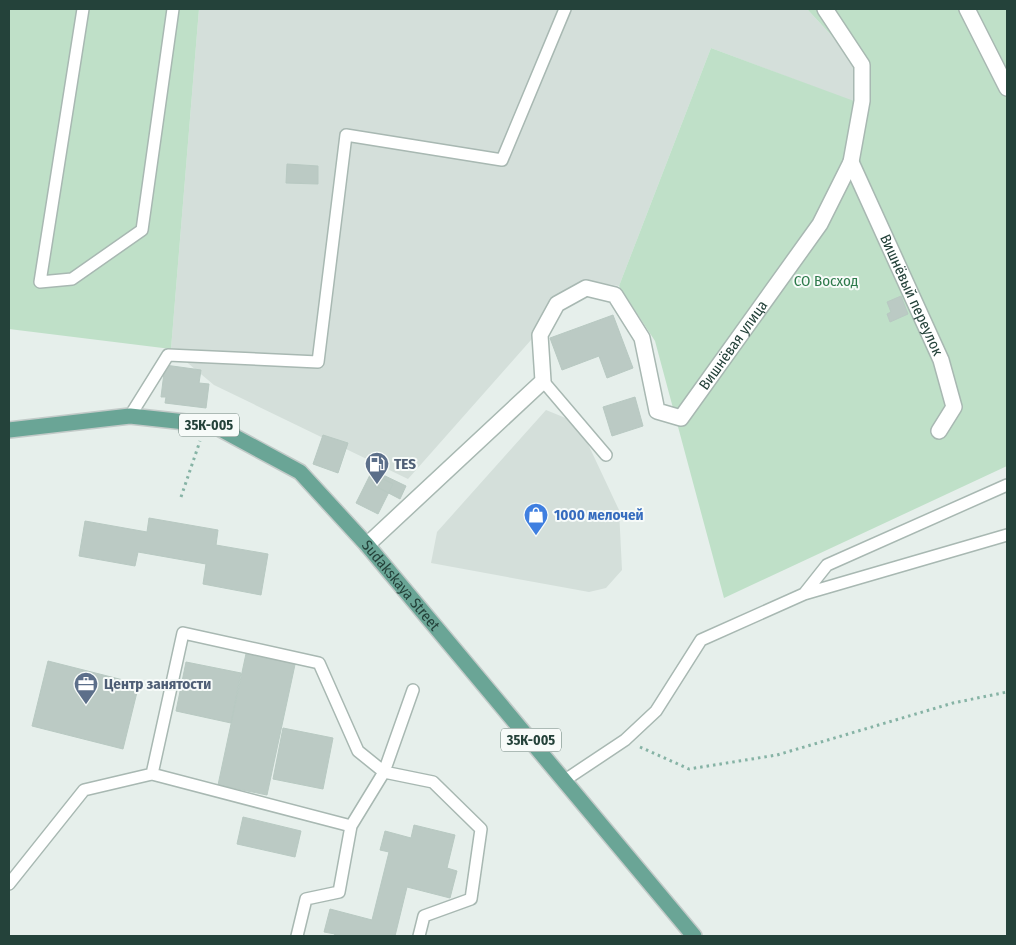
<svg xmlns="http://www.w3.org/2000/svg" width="1016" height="945" font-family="'Fira Sans Condensed',sans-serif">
<rect width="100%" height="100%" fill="#e6efeb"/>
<path fill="#d4dfda" d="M199,9H807L857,63L854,102L711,48L619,286L584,280L408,479L214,385L171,349Z
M546,410L568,419L588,444L619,510L622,570L606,588L589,592L431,563L437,532Z"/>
<path fill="#bfe0c8" d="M9,9H199L171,349L9,329Z
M807,9H1007V466L724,598L655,341L619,286L711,48L854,101L857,63Z"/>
<path fill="#bbcac4" stroke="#b8c9c2" d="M287,164L318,166V184L286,183Z
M901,296L908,314L890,322L887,314L891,312L887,302Z
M613,315L633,368L607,378L599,356L562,370L550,338Z
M165,365L201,370L199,383L209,384L206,408L165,403L166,397H161Z
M635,397L643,426L612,436L603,407Z
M323,435L348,443L338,473L313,464Z
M371,473L393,484L378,514L356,503Z
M381,474L406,486L400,499L375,486Z
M149,518L218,530L216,545L268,554L261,595L203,584L206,564L138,552L135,566L79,556L85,521L147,532Z
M247,649L296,660L267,795L218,785Z
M48,661L139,684L123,749L32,726Z
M186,662L241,673L231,723L176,711Z
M283,728L333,738L323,789L273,779Z
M243,817L301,831L295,857L237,844Z
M414,825L455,835L447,868L457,871L450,898L407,887L395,936H334L335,934L324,932L330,909L372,920L389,852L380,850L385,831L411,838Z"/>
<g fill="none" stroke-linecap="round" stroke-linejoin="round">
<defs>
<path id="service" d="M83,9L40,282L72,279L142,230L173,9
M543,381L606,455
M130,416L168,355L318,362L346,135L502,160L565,9
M804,594L1007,535
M413,690L384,772L433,782L481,829L471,899L424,916L419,936
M565,780L625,740L656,711L701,640L804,594L827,565L1007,485
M9,884L84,790L152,774L351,826L384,772L358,751L319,663L183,633L152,774
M297,936L306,899L339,892L351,826"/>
<g id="minor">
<path d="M967,9L1007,88"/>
<path id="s1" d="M851,162L941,360L954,407L939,431"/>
<path id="s2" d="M367,545L543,381L540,335L557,304L586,288L615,295L642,338L657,411L681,418L820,224L851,162L862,101V65L825,9"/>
</g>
<g id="primary">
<path id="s3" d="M9,430L130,416L213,425L300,472L367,545L694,936"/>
</g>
</defs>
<use href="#service" stroke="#a8b8b2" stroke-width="14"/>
<use href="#minor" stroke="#a8b8b2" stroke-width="18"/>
<use href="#primary" stroke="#c2cac8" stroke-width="18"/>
<path stroke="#86b3a5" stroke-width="3" stroke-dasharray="2.5 4" stroke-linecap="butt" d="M181,497L200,441
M640,747L689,769L777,755L953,703L1007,692"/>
<use href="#service" stroke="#fff" stroke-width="11"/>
<use href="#minor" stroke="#fff" stroke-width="15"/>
<use href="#primary" stroke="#6aa596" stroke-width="15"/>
</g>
<defs>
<symbol id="fuel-pin" viewBox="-11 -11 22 30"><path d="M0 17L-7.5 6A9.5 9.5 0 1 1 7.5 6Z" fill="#5c6f8a" stroke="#f7fbf9"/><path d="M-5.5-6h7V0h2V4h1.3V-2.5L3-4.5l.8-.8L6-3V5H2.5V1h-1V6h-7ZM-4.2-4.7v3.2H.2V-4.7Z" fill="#fff"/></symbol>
<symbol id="shop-pin" viewBox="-11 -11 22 30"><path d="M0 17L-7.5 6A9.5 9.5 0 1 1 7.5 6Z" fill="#3f7fe0" stroke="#f7fbf9"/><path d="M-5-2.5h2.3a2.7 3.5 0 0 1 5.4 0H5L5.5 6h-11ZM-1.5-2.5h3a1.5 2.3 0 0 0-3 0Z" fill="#fff"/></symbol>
<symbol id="office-pin" viewBox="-11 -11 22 30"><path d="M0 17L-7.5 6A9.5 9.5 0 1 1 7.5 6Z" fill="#5c6f8a" stroke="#f7fbf9"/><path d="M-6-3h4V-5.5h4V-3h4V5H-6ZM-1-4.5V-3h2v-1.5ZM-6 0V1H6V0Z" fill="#fff"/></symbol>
</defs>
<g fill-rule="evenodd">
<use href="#fuel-pin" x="363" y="450" width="28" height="38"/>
<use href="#shop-pin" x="522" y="501" width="28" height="38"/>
<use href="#office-pin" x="72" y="670" width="28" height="38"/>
</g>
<g text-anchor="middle" stroke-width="4" stroke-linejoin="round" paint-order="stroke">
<g fill="#f7fbf9" stroke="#637a73" stroke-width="1">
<rect x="179" y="413.5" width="60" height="23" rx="4"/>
<rect x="501" y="728.5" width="60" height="23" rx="4"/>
</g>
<g font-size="14" font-weight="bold" fill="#24423a">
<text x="209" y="430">35К-005</text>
<text x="531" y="745">35К-005</text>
</g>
<g font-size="15" fill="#2d7a4b" stroke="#f7fbf9">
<text x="826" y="286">СО Восход</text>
</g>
<g font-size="15" fill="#24423a" stroke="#f7fbf9">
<text dy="5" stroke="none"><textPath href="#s1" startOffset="146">Вишнёвый переулок</textPath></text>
<text dy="5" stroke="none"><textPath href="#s2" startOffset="625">Вишнёвая улица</textPath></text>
<text dy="5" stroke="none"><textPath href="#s3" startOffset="456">Sudakskaya Street</textPath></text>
</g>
<g font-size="15" font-weight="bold" fill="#4e5e75" stroke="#f7fbf9" text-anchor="start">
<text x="394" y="469">TES</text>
<text x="104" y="689">Центр занятости</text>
</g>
<g font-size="15" font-weight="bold" fill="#366cbe" stroke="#f7fbf9" text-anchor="start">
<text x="554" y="520">1000 мелочей</text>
</g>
</g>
<rect width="1016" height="945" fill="none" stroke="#24423a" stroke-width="20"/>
</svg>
